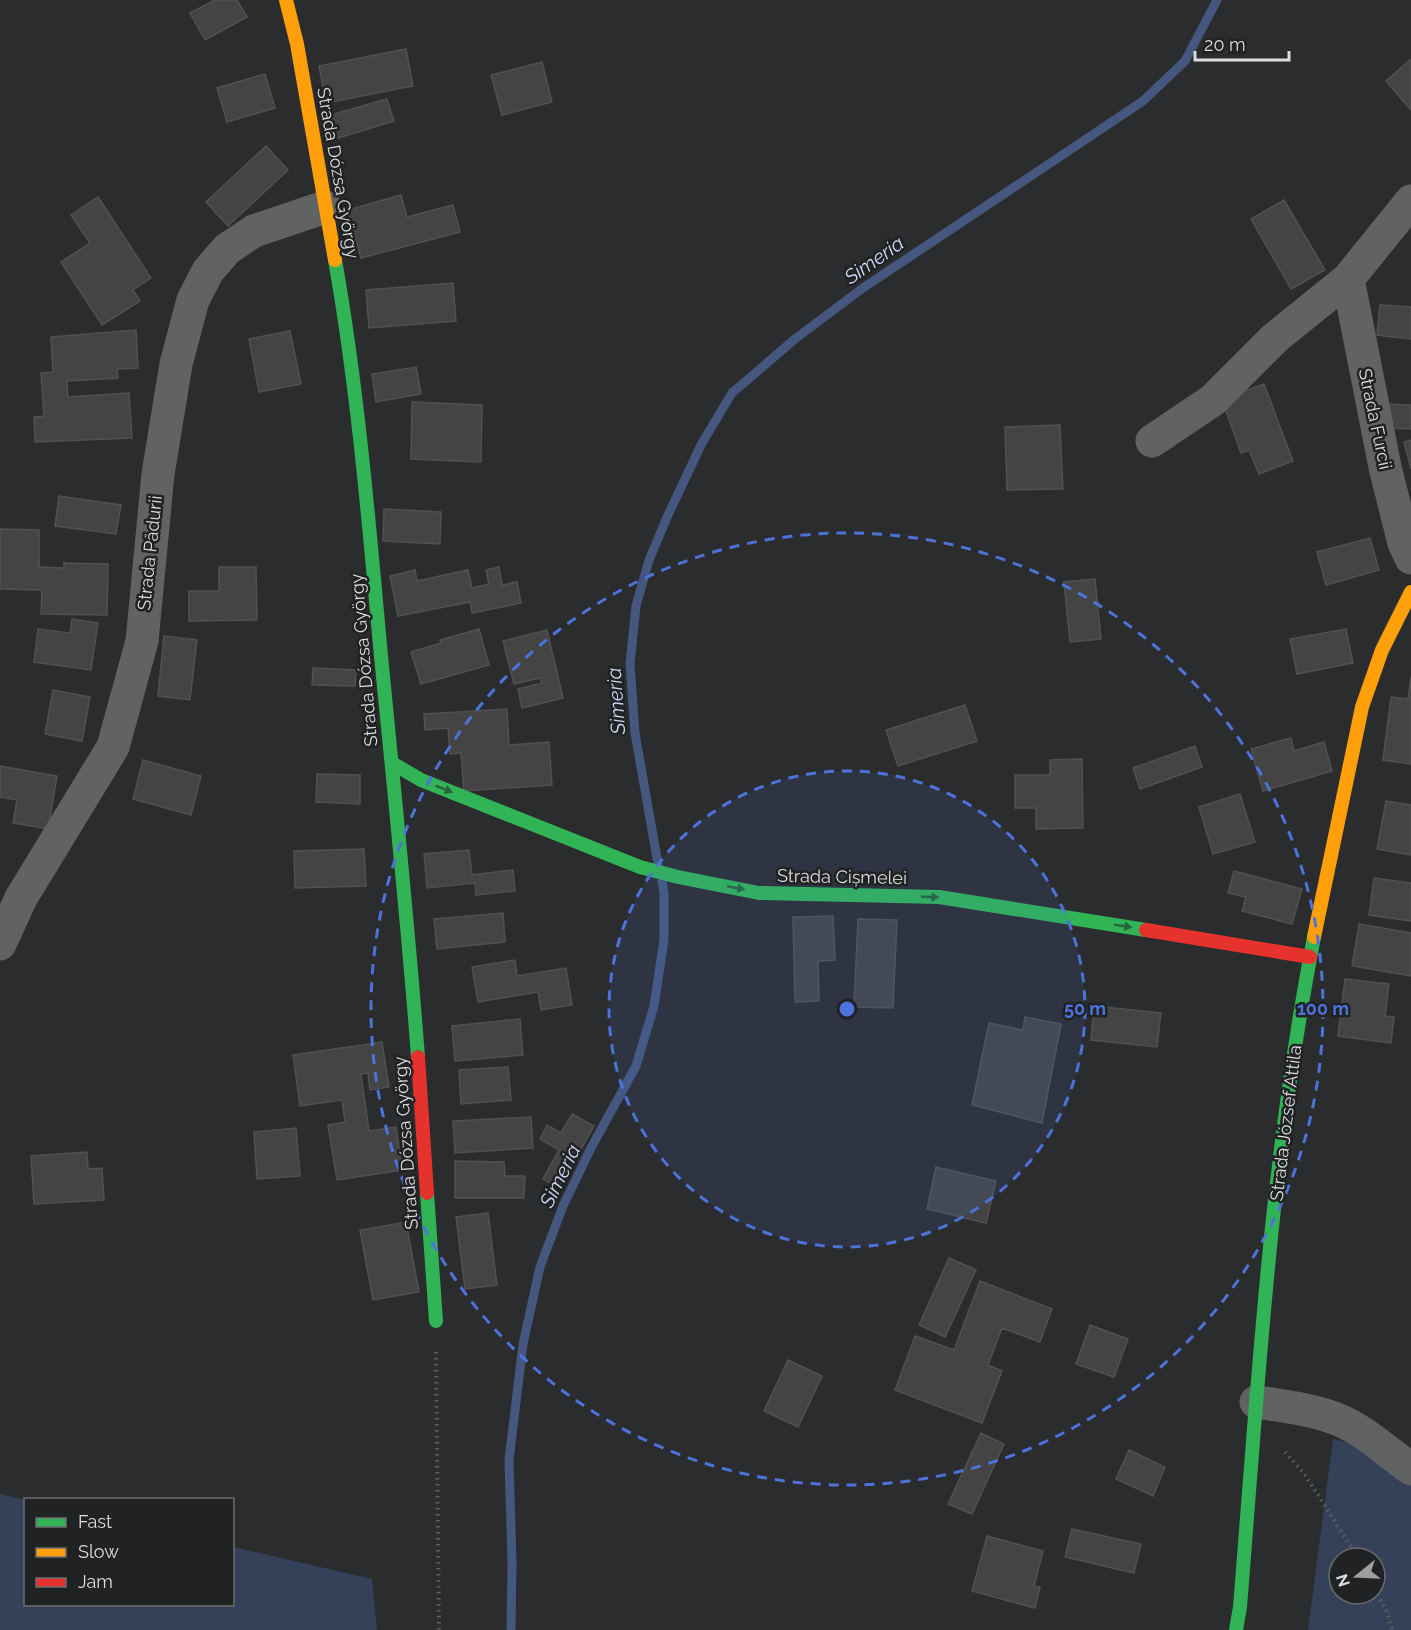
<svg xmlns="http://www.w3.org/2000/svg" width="1411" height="1630" font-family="Raleway,sans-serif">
<rect width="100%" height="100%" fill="#2b2c2d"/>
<path fill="#354059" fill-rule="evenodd" d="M1333,1439L1411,1460V1630H1308ZM1339,1558H1375V1594H1339Z
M0,1494L25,1500L26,1604H232L233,1547L372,1579L377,1630H0Z"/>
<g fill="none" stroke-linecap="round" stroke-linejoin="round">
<path stroke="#45577e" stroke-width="9" d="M658,864L635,733L630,664L636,606L649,560L668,515L702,443L732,393L795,339L863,288L1143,101L1185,61L1217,0
M511,1630L512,1562L509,1460L523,1344L540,1267L563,1206L591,1148L636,1066L654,1006L664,940V893L662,881"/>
</g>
<path fill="#444" stroke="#515151" stroke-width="1.5" d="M215,0H237L247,17L205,40L190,13Z
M406,49L413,86L326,103L319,66Z
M1411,59V110L1386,81Z
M542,62L552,102L502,115L491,75Z
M265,74L275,108L227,122L217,88Z
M387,99L394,121L338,138L331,115Z
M266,146L288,170L228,226L206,202Z
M401,195L407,217L453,205L460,232L361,258L348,210Z
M98,197L151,278L133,290L140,301L102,325L61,262L90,243L71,215Z
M1284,200L1325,270L1291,289L1251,219Z
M453,283L456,321L369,328L366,290Z
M1380,305L1411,307V339L1377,335Z
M136,330L138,368L117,369L118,378L67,381L68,397L129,393L132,438L35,442L34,417L44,416L41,373L53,372L51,337Z
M290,331L301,384L259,392L249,339Z
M416,367L421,394L376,402L372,374Z
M1264,384L1293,461L1259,474L1249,450L1241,453L1222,400Z
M412,402L482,405L481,462L411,459Z
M1386,404L1411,405V429L1385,428Z
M1060,425L1063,489L1007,490L1005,427Z
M1411,440V469L1404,442Z
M59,496L121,505L116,534L55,526Z
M384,509L441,512L440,544L383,541Z
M0,529L39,530V567L64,568V563L108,564L107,615L41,614L42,590L0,589Z
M1370,538L1379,570L1326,585L1317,552Z
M219,567H256L257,620L189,621V591H219Z
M499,567L502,585L517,582L521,603L472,613L470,602L398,616L390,576L415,570L417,581L468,570L472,588L489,584L486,570Z
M1095,579L1101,639L1070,642L1064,582Z
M72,619L98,623L91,670L34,662L38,629L70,633Z
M479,629L489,665L421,684L411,652L441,643L440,640Z
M1346,629L1353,663L1297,674L1290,639Z
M547,630L563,698L522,708L518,689L542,683L540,678L514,684L503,641Z
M164,636L197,640L190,700L158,696Z
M313,668L356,670L355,686L312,685Z
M1411,677V764L1383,760L1391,697L1408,699Z
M53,690L90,697L82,741L45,734Z
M965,705L977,741L898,766L886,730Z
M507,709L509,745L549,742L552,785L464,791L461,753L450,754L448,728L425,730L424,714Z
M1291,738L1294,751L1324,742L1332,771L1263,791L1251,749Z
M1195,746L1202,767L1140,789L1133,768Z
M1082,759L1083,828L1036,829V808H1015V775H1050V760Z
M143,760L201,776L191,815L133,799Z
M0,766L57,776L48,829L13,823L17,800L0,797Z
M317,774L360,775V804L316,802Z
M1240,794L1255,842L1213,854L1199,807Z
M1386,801L1411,805V855L1377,849Z
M364,849L366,886L295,888L294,851Z
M469,850L472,875L513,870L515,891L476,895L475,883L427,888L424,854Z
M1234,871L1302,889L1292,924L1242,911L1246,897L1228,893Z
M1374,878L1411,883V921L1369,915Z
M503,913L505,942L437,949L434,919Z
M833,916L835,960L818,961L819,1001L795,1002L793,917Z
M858,919L897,920L893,1008L854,1007Z
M1359,924L1411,933V976L1352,966Z
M515,960L517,976L566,968L572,1005L541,1010L538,992L478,1002L472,967Z
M1345,979L1389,984L1385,1016L1394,1017L1391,1043L1338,1036Z
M1094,1006L1161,1013L1157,1047L1091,1040Z
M1025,1017L1061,1024L1042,1123L972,1105L989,1023L1023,1030Z
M520,1019L523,1055L455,1061L452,1026Z
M382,1042L389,1087L370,1090L368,1073L361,1074L369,1131L396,1127L402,1170L337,1180L328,1125L345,1122L342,1100L300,1106L293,1055Z
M508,1067L511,1100L461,1104L459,1070Z
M572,1114L594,1126L559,1188L543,1179L559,1150L540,1139L547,1125L561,1133Z
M531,1117L533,1148L455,1153L453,1121Z
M296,1128L300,1176L257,1179L254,1132Z
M87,1152L88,1169L102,1168L104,1200L34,1204L31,1156Z
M455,1161L504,1162L505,1176H525L524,1198H455Z
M936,1167L996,1181L986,1223L927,1209Z
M488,1213L497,1285L465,1289L456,1217Z
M406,1222L419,1292L373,1300L360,1230Z
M949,1258L976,1270L945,1337L919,1325Z
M980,1281L1052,1309L1040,1342L1002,1328L988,1365L1002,1371L982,1423L895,1390L915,1336L954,1350Z
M1090,1325L1128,1339L1114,1377L1076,1364Z
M788,1360L822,1376L798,1427L764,1411Z
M981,1433L1004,1444L972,1514L948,1504Z
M1129,1450L1165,1467L1153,1496L1116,1479Z
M1072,1529L1141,1544L1134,1573L1065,1557Z
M987,1536L1043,1551L1034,1586L1040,1587L1035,1608L972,1591Z"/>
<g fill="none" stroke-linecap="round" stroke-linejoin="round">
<path stroke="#606060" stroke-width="4" stroke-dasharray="1.5 4.5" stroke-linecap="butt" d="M436,1352L439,1630
M1285,1452L1306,1476L1358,1558
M1375,1589L1387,1612L1392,1630"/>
<path stroke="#616262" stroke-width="33" d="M1348,279L1385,467L1404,543L1411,558
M1152,441L1213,400L1275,338L1348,279L1411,201
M0,944L21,898L113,747L142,641L158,474L176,364L193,300L208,271L227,249L254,231L325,207
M1256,1402C1283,1406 1309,1409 1334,1418C1362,1428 1387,1452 1411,1469"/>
<path stroke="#30b455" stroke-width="14" d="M335,260C358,390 369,524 381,656C394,789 408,923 418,1057
M392,763L421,780L640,867L678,877L759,893L939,897L1146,930
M427,1193L436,1321
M1236,1630L1240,1607C1258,1383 1271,1158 1314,937"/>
<path stroke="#ff9f0a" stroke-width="14" d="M286,0L297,44L335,260
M1314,937L1362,707L1382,650L1411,592"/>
<path stroke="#e5322d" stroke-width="14" d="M1146,930L1310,957
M418,1057L427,1193"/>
</g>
<defs><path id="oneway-solid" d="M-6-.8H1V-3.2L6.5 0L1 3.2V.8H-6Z" transform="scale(1.5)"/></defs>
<g fill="#28643a">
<use href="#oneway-solid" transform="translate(444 789) rotate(22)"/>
<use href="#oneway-solid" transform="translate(736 888) rotate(11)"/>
<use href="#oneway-solid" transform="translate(930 897) rotate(2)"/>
<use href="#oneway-solid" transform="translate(1123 926) rotate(9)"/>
</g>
<circle cx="847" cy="1009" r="238" fill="#4d72da" fill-opacity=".12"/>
<g fill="none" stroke="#4d72da" stroke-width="3" stroke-dasharray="10 8">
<circle cx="847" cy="1009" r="238"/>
<circle cx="847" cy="1009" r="476"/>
</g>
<g text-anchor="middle" stroke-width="5" stroke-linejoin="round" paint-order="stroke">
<g font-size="18" fill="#dddddf" stroke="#212224">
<text transform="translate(338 173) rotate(80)" y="6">Strada Dózsa György</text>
<text transform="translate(1375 419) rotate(78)" y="6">Strada Furcii</text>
<text transform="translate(150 553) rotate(-84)" y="6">Strada Pădurii</text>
<text transform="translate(364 660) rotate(-95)" y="6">Strada Dózsa György</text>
<text transform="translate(842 877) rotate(1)" y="6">Strada Cișmelei</text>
<text transform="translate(1286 1123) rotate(-83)" y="6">Strada József Attila</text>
<text transform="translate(406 1143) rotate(-94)" y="6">Strada Dózsa György</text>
</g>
<g font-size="20" font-style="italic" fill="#ccd8f5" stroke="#212224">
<text transform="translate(874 260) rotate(-35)" y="7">Simeria</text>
<text transform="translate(616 701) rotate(-94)" y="7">Simeria</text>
<text transform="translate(560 1176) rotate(-64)" y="7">Simeria</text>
</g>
</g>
<circle cx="847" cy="1009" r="9" fill="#4d72da" stroke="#212224" stroke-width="3"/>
<g font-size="18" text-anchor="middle" font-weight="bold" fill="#4d72da" stroke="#212224" stroke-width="5" stroke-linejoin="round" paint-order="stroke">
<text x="1085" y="1015">50 m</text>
<text x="1323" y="1015">100 m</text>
</g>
<rect x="24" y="1498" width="210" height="108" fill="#212224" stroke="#6c6d6f" stroke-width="1.5"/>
<rect x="36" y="1518" width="30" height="9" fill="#30b455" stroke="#6c6d6f" stroke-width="1.5"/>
<text x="78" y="1528" font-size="18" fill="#dddddf">Fast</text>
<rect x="36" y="1548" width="30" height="9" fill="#ff9f0a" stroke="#6c6d6f" stroke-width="1.5"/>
<text x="78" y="1558" font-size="18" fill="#dddddf">Slow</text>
<rect x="36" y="1578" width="30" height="9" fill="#e5322d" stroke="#6c6d6f" stroke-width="1.5"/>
<text x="78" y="1588" font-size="18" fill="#dddddf">Jam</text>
<g transform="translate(1357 1576) rotate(252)"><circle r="28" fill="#212224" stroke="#6c6d6f" stroke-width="1.5"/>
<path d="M0-4.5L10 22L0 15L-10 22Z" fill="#9f9fa1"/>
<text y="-9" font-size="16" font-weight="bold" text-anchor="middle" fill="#dddddf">N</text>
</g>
<path d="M1195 51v9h94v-9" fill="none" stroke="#dddddf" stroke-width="3"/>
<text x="1204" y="51" font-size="18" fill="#dddddf" stroke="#212224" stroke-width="4.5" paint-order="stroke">20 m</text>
</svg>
